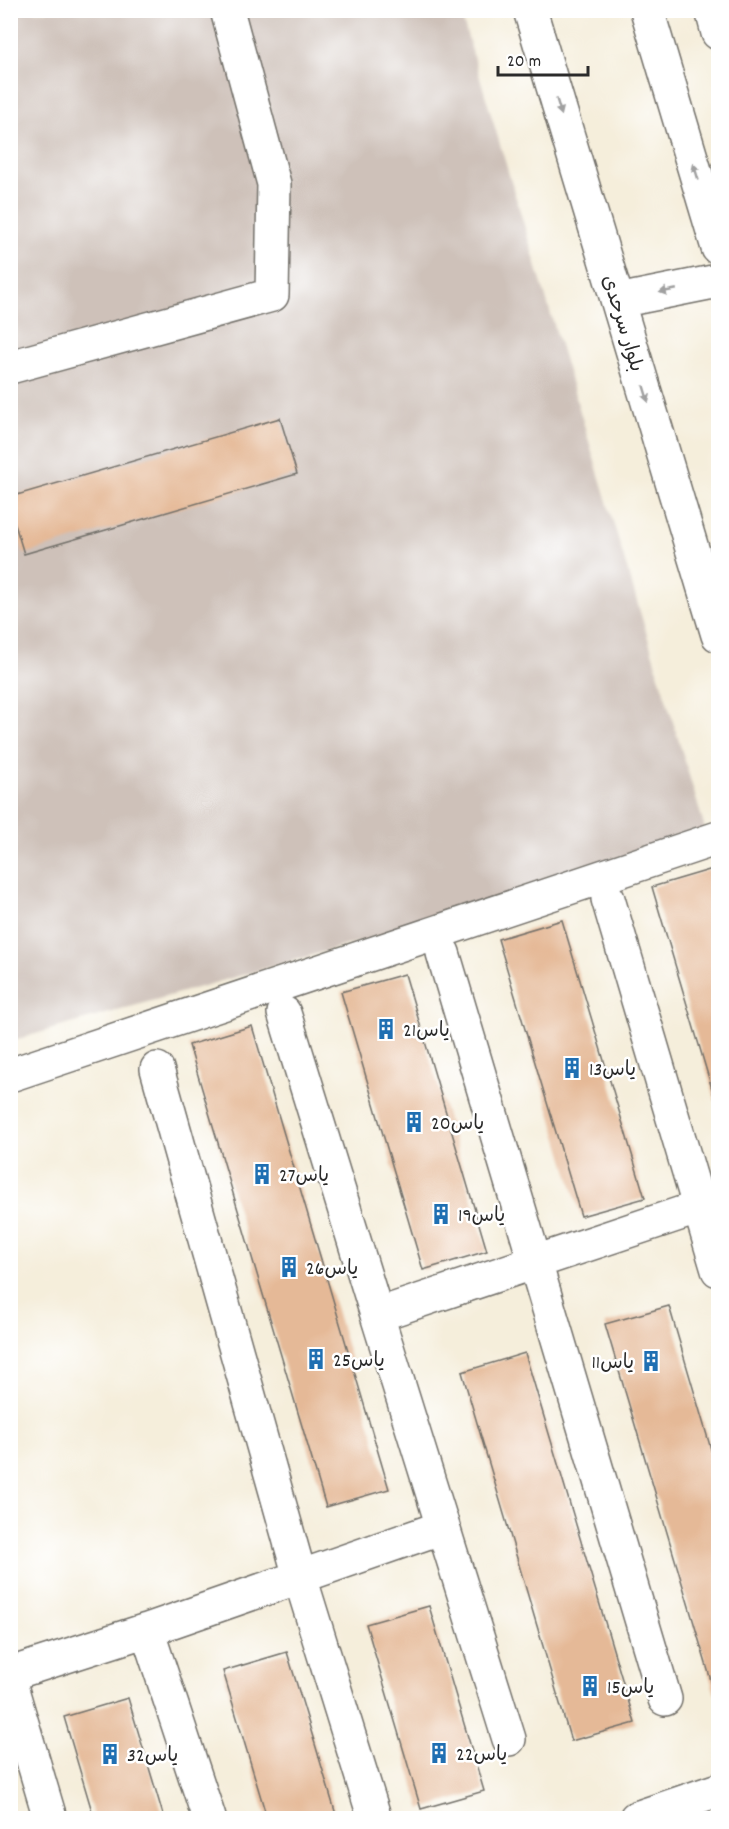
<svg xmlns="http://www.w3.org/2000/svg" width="729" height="1829" font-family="Dekko,'Playpen Sans Arabic',sans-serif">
<rect width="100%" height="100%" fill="#fff"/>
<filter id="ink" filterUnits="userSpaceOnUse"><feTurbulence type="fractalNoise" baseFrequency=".0167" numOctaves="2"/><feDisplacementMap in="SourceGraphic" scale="12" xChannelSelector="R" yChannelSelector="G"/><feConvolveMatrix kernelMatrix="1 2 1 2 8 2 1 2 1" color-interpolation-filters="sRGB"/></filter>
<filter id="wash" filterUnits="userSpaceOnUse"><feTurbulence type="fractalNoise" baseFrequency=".008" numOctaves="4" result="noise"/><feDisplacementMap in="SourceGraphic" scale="24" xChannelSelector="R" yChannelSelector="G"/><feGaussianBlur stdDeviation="1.35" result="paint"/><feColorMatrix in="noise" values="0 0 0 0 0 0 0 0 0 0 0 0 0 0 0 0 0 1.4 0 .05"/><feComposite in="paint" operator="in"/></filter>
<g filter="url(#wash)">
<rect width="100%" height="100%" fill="#f5eedb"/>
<path fill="#cec1b9" d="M11,11H460L709,842L11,1041Z"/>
<g id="blocks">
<path fill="#e5b997" d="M280,418L297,474L24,554L10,508V497Z
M716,868L718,878V1109L652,887Z
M562,920L645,1198L581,1216L498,939Z
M405,974L487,1251L423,1270L341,992Z
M252,1026L389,1489L326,1507L189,1045Z
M669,1306L718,1473V1693L715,1694L605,1324Z
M525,1353L635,1723L571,1741L462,1372Z
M429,1606L484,1791L421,1809L366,1624Z
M287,1652L315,1744L337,1818H267L223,1671Z
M128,1698L156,1791L164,1818H94L64,1717Z"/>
</g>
</g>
<g filter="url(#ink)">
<use href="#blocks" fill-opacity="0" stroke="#726f69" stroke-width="1.5"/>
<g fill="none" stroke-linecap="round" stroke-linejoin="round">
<defs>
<path id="minor" d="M712,10L718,33
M10,367L272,295L274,184L227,10
M608,899L718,1270
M443,953L665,1699
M284,1013L377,1315L700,1207
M157,1069L300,1577L373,1813
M10,1075L718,838
M377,1315L509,1739
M147,1630L209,1818
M10,1674L147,1630L443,1527
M10,1683L50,1818
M636,1818L718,1790"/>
<path id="major" d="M530,10L718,635
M647,10L718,248
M618,301L718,281"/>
</defs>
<use href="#minor" stroke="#726f69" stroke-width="36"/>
<use href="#major" stroke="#726f69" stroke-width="36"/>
<use href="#minor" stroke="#fff" stroke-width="33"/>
<use href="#major" stroke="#fff" stroke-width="33"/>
</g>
<defs><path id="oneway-solid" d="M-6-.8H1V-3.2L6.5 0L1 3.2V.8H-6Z" transform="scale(1.5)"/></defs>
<g fill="#a0a0a0">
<use href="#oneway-solid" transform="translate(559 107) rotate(73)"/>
<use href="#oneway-solid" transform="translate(696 172) rotate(-107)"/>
<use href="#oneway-solid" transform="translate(668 291) rotate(169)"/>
<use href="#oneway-solid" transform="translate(646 394) rotate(73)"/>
</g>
</g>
<defs>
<symbol id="building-bare" viewBox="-9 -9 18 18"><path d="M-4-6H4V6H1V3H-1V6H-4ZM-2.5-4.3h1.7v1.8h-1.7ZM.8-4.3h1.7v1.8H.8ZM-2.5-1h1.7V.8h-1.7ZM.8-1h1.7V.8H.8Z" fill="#1f6fb2" stroke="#fff" stroke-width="2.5" paint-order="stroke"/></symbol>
</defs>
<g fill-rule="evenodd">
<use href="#building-bare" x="371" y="1014" width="30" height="30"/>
<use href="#building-bare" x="557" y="1053" width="30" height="30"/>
<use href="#building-bare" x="399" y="1107" width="30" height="30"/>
<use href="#building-bare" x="247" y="1159" width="30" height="30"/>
<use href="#building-bare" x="426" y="1199" width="30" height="30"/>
<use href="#building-bare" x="274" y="1252" width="30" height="30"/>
<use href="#building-bare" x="301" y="1344" width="30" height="30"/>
<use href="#building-bare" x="636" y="1346" width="30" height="30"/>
<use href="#building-bare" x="575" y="1671" width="30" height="30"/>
<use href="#building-bare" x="424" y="1738" width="30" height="30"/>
<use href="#building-bare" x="95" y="1739" width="30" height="30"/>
</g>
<g text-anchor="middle" stroke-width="5" stroke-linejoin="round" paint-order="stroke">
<g font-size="20" fill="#2b2b2b" stroke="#fff">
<text transform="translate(624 323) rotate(73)" y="7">بلوار سرحدی</text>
</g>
<g font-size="20" fill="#2b2b2b" stroke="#fff" text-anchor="start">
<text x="403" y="1036">یاس21</text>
<text x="589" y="1075">یاس13</text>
<text x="431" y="1129">یاس20</text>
<text x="279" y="1181">یاس27</text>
<text x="458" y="1221">یاس19</text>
<text x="306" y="1274">یاس26</text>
<text x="333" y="1366">یاس25</text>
<text x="634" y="1368" text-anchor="end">یاس11</text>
<text x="607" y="1693">یاس15</text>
<text x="456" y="1760">یاس22</text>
<text x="127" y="1761">یاس32</text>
</g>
</g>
<rect width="729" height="1829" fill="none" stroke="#fff" stroke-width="36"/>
<path d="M498 66v9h90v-9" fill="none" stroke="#2b2b2b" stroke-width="3"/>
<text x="507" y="66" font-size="18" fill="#2b2b2b" stroke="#ffffff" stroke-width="4.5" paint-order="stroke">20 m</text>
</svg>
